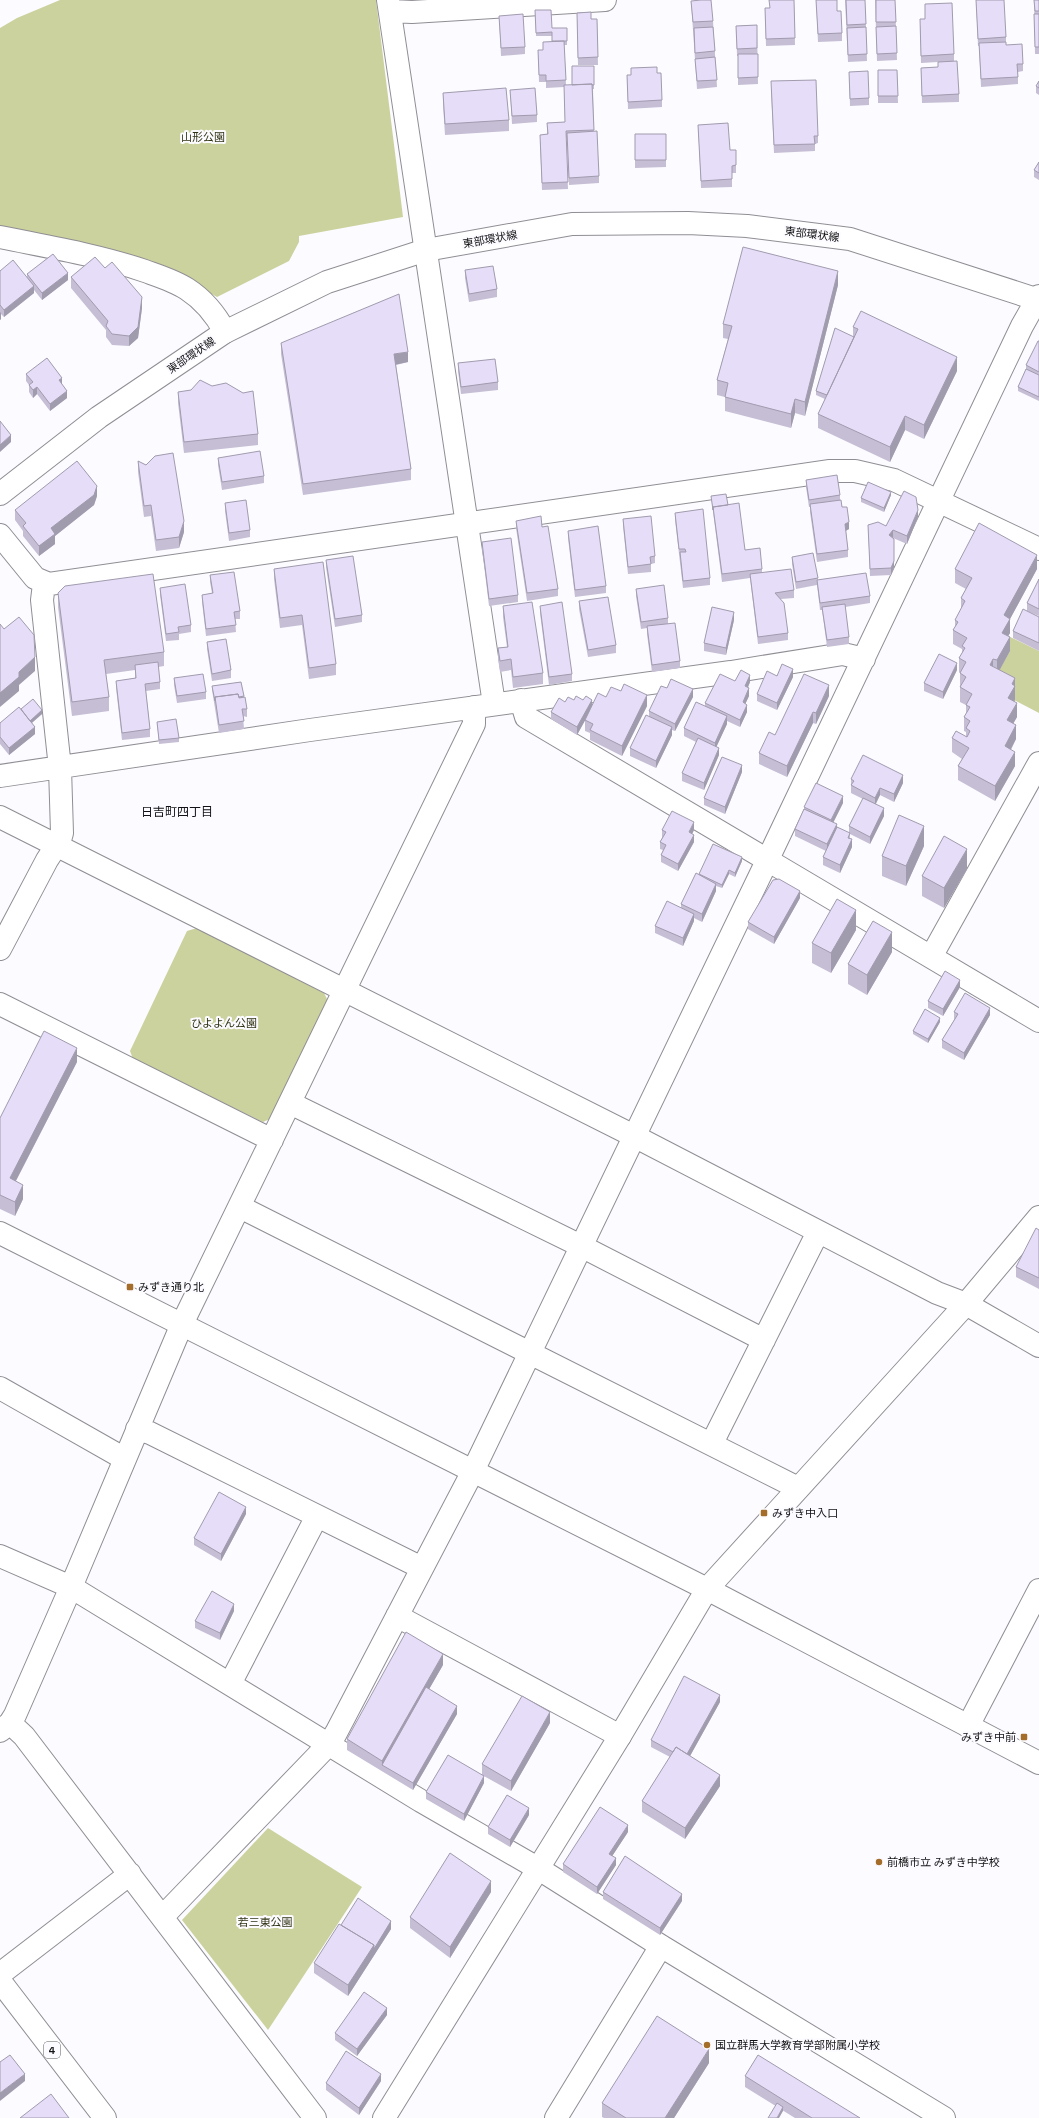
<svg xmlns="http://www.w3.org/2000/svg" width="1039" height="2118" font-family="'Space Grotesk','Noto Sans JP',sans-serif">
<rect width="100%" height="100%" fill="#fcfbff"/>
<path fill="#ccd29d" d="M60,0H376L403,217L299,236V242L289,261L217,297L178,275L0,228V28L17,18Z
M1008,636L1039,651V713L1012,699L997,674L1010,651Z
M197,928L324,993L328,1001L270,1119L263,1122L133,1059L130,1051L187,931Z
M268,1828L362,1887L268,2030L182,1920Z"/>
<g fill="none" stroke-linecap="round" stroke-linejoin="round">
<defs>
<path id="minor" d="M388,0L494,704
M390,11L412,12L605,0
M0,237C49,247 98,255 145,271C159,276 175,281 187,289C204,300 216,315 225,332
M0,535L35,578L49,584L830,471H855L894,480L1039,549
M521,700L526,717L1039,1021
M0,776L310,730L731,672L843,654L864,659
M0,817L634,1136L937,1293L966,1304L1039,1346
M0,949L47,860L60,840L62,833L60,768L42,600L44,584
M931,957L1039,763
M0,1004L272,1140
M290,1103L581,1246L764,1340
M240,1207L798,1488
M0,1388L125,1459
M137,1429L150,1433L422,1568
M712,1443L818,1232
M0,1556L71,1587L421,1801L539,1869L661,1946L944,2118
M397,1616L620,1736
M230,1684L317,1516
M10,1723L24,1736L315,2118
M968,1726L1039,1590
M0,1731L10,1723L15,1715L71,1587L182,1324L474,724V707
M161,1915L169,1910L329,1744L336,1733L473,1471L767,861L1022,326L1039,296
M0,1974L130,1874
M556,2118L661,1946"/>
<path id="tertiary" d="M0,494L99,417L225,332L327,282L426,250L572,224L688,223L747,226L850,239L1039,300
M0,1233L707,1589L1039,1763
M384,2118L620,1736L707,1589L966,1304L1039,1217"/>
<path id="primary" d="M0,1981L105,2118"/>
</defs>
<use href="#minor" stroke="#908e94" stroke-width="24"/>
<use href="#tertiary" stroke="#908e94" stroke-width="24"/>
<use href="#primary" stroke="#908e94" stroke-width="24"/>
<use href="#minor" stroke="#fff" stroke-width="22"/>
<use href="#tertiary" stroke="#fff" stroke-width="22"/>
<use href="#primary" stroke="#fff" stroke-width="22"/>
</g>
<path fill="#c6bed5" d="M794,0L795,45L766,46L765,8H769Z
M816,0L837,11L842,33V41L818,42Z
M845,0H865L867,61L848,62Z
M875,0H895L897,60L877,61Z
M976,0L1006,37V45L1023,64V71L1018,72V84L981,87L979,46H978Z
M1034,0H1039V54H1035Z
M691,1L713,21L717,87L697,89Z
M925,4L954,54V61L959,94V102L922,103L921,68L938,67V62L921,63L920,27L925,19Z
M535,10L552,28H567V45H564L566,85H572L594,66V89H593L594,131L599,176V183L569,185L567,138H566L568,189L542,190L540,142L547,134V123L565,122L564,87L546,88V82H539L538,50H543V42H552V36H536Z
M499,16L525,47V54L501,56Z
M591,19H597L598,65H578L577,20Z
M757,25L758,84L738,85V56H737L736,26Z
M631,68L657,73L662,100V107L628,109L627,75H631Z
M878,70H897L898,103H878Z
M849,72L869,98V105L850,106Z
M1039,81V95L1036,93V86Z
M771,89L818,136V143L815,144V151L774,153Z
M510,90L537,115V122L512,124Z
M443,93L509,120V131L445,135L443,104Z
M698,125L730,150H736V173H732V187L701,188Z
M635,134H666V167L635,168Z
M1039,162V180L1034,177V170Z
M105,268L142,308L138,338L129,346L112,345L106,337V330L71,288V277Z
M465,270L497,289V297L469,302L465,278Z
M0,271L27,277V274L68,280L42,300L34,290V293L4,317L1,314V319L0,320Z
M838,285L805,416L795,413L791,428L725,411V397L717,395V380L728,339L723,338V324Z
M853,327L957,371L924,439L905,430L890,462L818,428V414L825,399L816,395V391L853,337Z
M1039,341V401L1018,391V387L1026,369V365Z
M281,343L408,362L396,365L411,469V480L303,495L281,354Z
M458,363L498,382V390L461,394L458,371Z
M26,374L62,385L67,398L50,411L37,394L33,398L29,392V385L26,381Z
M178,392L258,434V445L184,453L178,403Z
M218,458L264,476V483L222,490L218,465Z
M138,461L146,465L184,532L179,548L156,551L151,516L144,517L138,472Z
M806,480L840,495V500L849,529L846,531L848,550V557L817,562L810,512V507H809L806,487Z
M891,495L884,512L861,502V498Z
M97,496L94,505L55,536V544L39,556L23,536V531L15,520V510Z
M711,496L728,505L745,550L762,569V573L794,590V598L781,599L788,633V640L758,644L750,578L722,582Z
M225,503L250,530V537L229,541L225,511Z
M675,513L710,578V585L683,588L675,520Z
M918,517L907,544L893,538L894,539V568L891,575L870,576L868,525L886,526Z
M623,519L655,556V563L651,564V572L628,574L623,526Z
M516,521L542,527L558,589V596L527,601L516,528Z
M568,531L606,586V593L575,597L568,538Z
M482,542L518,595V602L489,606L482,549Z
M792,557L818,578V580L870,596V603L845,607L849,637V644L827,647L822,610H820L817,585L796,589L792,564Z
M326,560L362,615V622L335,627L326,567Z
M274,569L336,664V675L309,679L302,625L280,628L274,579Z
M955,569H1037L1010,619V633L1008,636L1010,651L999,670L1015,678V700L1014,701L1017,717L1013,724L1016,739L1011,750L1015,766L995,801L958,780V766L962,759L952,752V738L966,736V732L964,731V717L966,714V705L960,702V673L959,672V658L962,653V649L953,644V630L955,628V620L961,610V598L966,589L955,583Z
M210,575L240,611V619H235L236,632L206,636L202,602V595L212,593L210,582Z
M1039,579V616L1027,611V603Z
M160,588L191,625V632L179,634V640L166,641L160,595Z
M636,589L668,618V624L680,661V668L652,672L647,634V628L641,629L636,596Z
M58,593L164,652V666L158,667L160,682V689L146,691L150,729V737L122,740L116,688V681L135,678V670L106,674L109,697V711L72,716L58,607Z
M579,601L616,645V653L588,657L579,609Z
M503,606L543,673V684L513,688L511,670L500,672L498,659V648L507,647L503,617Z
M540,606L572,674V681L549,685L540,613Z
M1039,617V651L1013,638V631Z
M734,620L726,655L704,651V643Z
M207,642L231,670V678L212,681L207,649Z
M957,670L943,699L924,691V683Z
M777,676L793,677L777,710L757,701V694Z
M174,678L206,692V699L177,703L174,685Z
M735,681L750,682L748,688L749,696L745,704L747,712L740,727L727,721V724L716,747L719,755L704,790L682,781V773L696,742L684,736V728L705,706V703Z
M241,682L244,697L247,709V717L243,716L244,729L219,733L212,690V686Z
M667,688L693,697L675,731L672,730V735L656,768L630,756V748L649,716V711Z
M829,696L816,724L813,723L787,777L759,764V753L775,735Z
M606,697L647,706L622,756L590,740V733L585,731V720L577,735L551,719V712L565,702L574,700H583L592,705Z
M21,709L42,714L32,723L35,734L9,755L0,744V723Z
M157,722L179,738V742L159,744Z
M742,772L725,814L704,805V798Z
M851,779L903,783L894,802L880,795L876,804L884,816L870,844L850,834V839L852,847L840,873L823,865V857L826,851L795,836V829L804,809V807L843,803L833,823L837,828L849,833V826L863,799L851,793Z
M662,830H694L692,834L694,842L678,871L661,862V855L663,850L660,849V842L662,838Z
M924,846L906,886L882,876V856Z
M742,861L735,877L729,874L722,888L716,886V891L702,922L694,918V921L683,946L655,933V926L681,908V904L699,875V874Z
M967,869L944,908L922,896V876Z
M800,898L774,944L748,929V922Z
M856,930L831,973L812,963V943Z
M892,952L867,995L848,984V964Z
M960,987L943,1016L928,1008V1001Z
M954,1012L990,1015L964,1060L942,1048V1040L954,1020Z
M940,1022L928,1043L913,1034V1031Z
M77,1062L16,1181L23,1199L15,1216L0,1209V1118Z
M1039,1230V1289L1016,1277V1267Z
M246,1514L221,1561L194,1545V1538Z
M234,1611L220,1640L195,1628V1621Z
M443,1665L429,1689L457,1714L413,1790L347,1750V1739Z
M720,1702L690,1756L720,1786L685,1839L642,1812V1801L670,1757L651,1747V1740Z
M550,1723L511,1791L482,1775V1764Z
M484,1783L464,1821L426,1799V1792Z
M529,1815L510,1847L488,1834V1827Z
M628,1832L612,1856L616,1865L597,1894L563,1872V1864Z
M491,1892L450,1958L410,1928V1917Z
M603,1892L682,1901L660,1935L603,1899Z
M341,1925L391,1929L348,1996L314,1973V1963Z
M387,2015L357,2056L335,2040V2033Z
M709,2063L674,2118H604L602,2117V2103Z
M745,2076L860,2118H795L745,2087Z
M381,2081L359,2115L326,2090V2083Z"/>
<path fill="#a19bae" d="M838,271V285L805,416V402Z
M68,273V280L42,300V293Z
M34,286V293L4,317V310Z
M142,297V308L138,338L129,346V336Z
M1,312V319L0,320V313Z
M408,352V362L394,365V354Z
M957,357V371L924,439V425Z
M62,378V385L59,380Z
M37,387V394L33,398V390Z
M67,391V398L50,411V404Z
M795,399V413L791,428V414Z
M905,416V430L890,462V447Z
M11,435V442L0,452V445Z
M97,486V496L94,505L55,536V544L39,556V546L51,528Z
M891,492V495L884,512V508Z
M918,510V517L907,544V536Z
M184,521V532L179,548V537Z
M849,522V529L845,531V524Z
M893,530V538L889,535Z
M1037,555V569L1010,619V633L1002,647V633L1004,615Z
M894,561V568L891,575V568Z
M734,612V620L726,655V648Z
M1010,637V651L997,675V660Z
M35,657V671L19,685V691L0,707V693L19,672Z
M993,659V673L990,665Z
M957,663V670L943,699V692Z
M793,669V677L777,710V703Z
M750,675V682L745,693V686Z
M1015,678V700L1008,712V698L1012,684Z
M829,685V696L816,724V713Z
M749,688V696L743,709V702Z
M693,689V697L675,731V724Z
M647,695V706L622,756V746Z
M592,700V708L577,735V727Z
M1017,703V717L1007,734V720Z
M747,705V712L740,727V720Z
M42,710V714L28,726V722Z
M813,712V723L787,777V766Z
M727,716V724L715,750V743Z
M1016,725V739L1005,760V746Z
M35,727V734L9,755V748Z
M672,727V735L656,768V761Z
M719,748V755L704,790V783Z
M1015,752V766L995,801V786Z
M742,765V772L725,814V807Z
M903,775V783L894,802V794Z
M880,788V795L875,805V798Z
M843,796V803L831,827V820Z
M884,808V816L870,844V837Z
M694,822V830L689,840V832Z
M837,824V832L827,852V844Z
M924,826V846L906,886V866Z
M694,835V842L678,871V864Z
M852,839V847L840,873V865Z
M967,849V869L944,908V888Z
M742,857V861L735,877V873Z
M729,870V874L722,888V885Z
M716,884V891L702,922V914Z
M800,891V898L774,944V937Z
M856,910V930L831,973V953Z
M694,914V921L683,946V938Z
M892,932V952L867,995V975Z
M960,980V987L943,1016V1009Z
M990,1008V1015L964,1060V1053Z
M940,1018V1022L928,1043V1039Z
M77,1048V1062L10,1192V1178Z
M23,1185V1199L15,1216V1202Z
M246,1507V1514L221,1561V1554Z
M234,1604V1611L220,1640V1633Z
M443,1654V1665L385,1766L382,1765V1761Z
M720,1695V1702L685,1765V1758Z
M457,1706V1714L413,1790V1783Z
M550,1712V1723L511,1791V1781Z
M720,1775V1786L685,1839V1828Z
M484,1776V1783L464,1821V1814Z
M529,1808V1815L510,1847V1840Z
M628,1825V1832L609,1861V1854Z
M616,1858V1865L597,1894V1887Z
M491,1881V1892L450,1958V1947Z
M682,1894V1901L660,1935V1928Z
M391,1921V1929L348,1996V1985L374,1945Z
M387,2008V2015L357,2056V2049Z
M709,2049V2063L674,2118H665Z
M25,2074V2081L0,2101V2093Z
M381,2074V2081L359,2115V2108Z
M783,2107V2111L779,2118H777Z"/>
<path fill="#e6ddf8" stroke="#a19bae" d="M701,0H711L713,21L693,22L691,1Z
M769,0H794L795,38L766,39L765,8H770Z
M816,0H837V11H841L842,33L818,34Z
M846,0H865L866,24L847,25Z
M876,0H895L896,22H876Z
M976,0H1004L1006,37L978,39Z
M1034,0H1039V11H1035Z
M952,3L954,54L921,56L920,19H925V4Z
M535,10H551L552,28H567V41H552V32L536,33Z
M591,12V19H597L598,57L578,58L577,13Z
M523,14L525,47L501,48L499,16Z
M1034,14H1039V47H1035Z
M757,25V48L737,49L736,26Z
M896,26L897,53L877,54L876,27Z
M713,27L715,51L695,53L694,28Z
M866,27L867,54L848,55L847,28Z
M564,41L566,80L546,81V75H539L538,50H543V42Z
M1006,42V45L1022,44L1023,64H1017L1018,77L981,79L979,43Z
M738,54H758V77L738,78Z
M715,57L717,80L697,81L695,59Z
M957,61L959,94L922,96L921,68L938,67V62Z
M572,66H594V85H592V84L572,85Z
M657,67V73H661L662,100L628,102L627,75H631V68Z
M878,70H897L898,96H878Z
M868,71L869,98L850,99L849,72Z
M816,80L818,136H814L815,144L774,145L771,81Z
M1039,81V88L1036,86Z
M592,84L594,130L566,131L568,182L542,183L540,135L548,134L547,123L565,122L564,85Z
M506,88L509,120L445,124L443,93Z
M535,88L537,115L512,116L510,90Z
M728,123L730,150H736V165L732,166V179L701,181L698,125Z
M597,131L599,176L569,178L567,133Z
M635,134H666V160H635Z
M1039,162V173L1034,170Z
M743,247L838,271L805,402L795,399L791,414L725,397L728,383L717,380L732,326L723,324Z
M53,254L68,273L42,293L27,274Z
M95,257L105,268L112,262L142,297L138,327L129,336L112,334L106,326L108,321L71,277Z
M13,260L34,286L4,310L0,305V271Z
M493,266L497,289L469,294L465,270Z
M399,294L408,352L394,354L411,469L303,484L281,343Z
M861,311L957,357L924,425L905,416L890,447L818,414L858,329L853,327Z
M835,328L854,337L827,395L816,391Z
M1038,341H1039V372L1026,365Z
M47,358L62,378L59,380L67,391L50,404L37,387L33,390L29,385L33,382L26,374Z
M495,359L498,382L461,387L458,363Z
M1026,369L1039,375V397L1018,387Z
M200,380L212,386L226,383L243,393L253,391L258,434L184,442L178,392L191,390Z
M0,421L11,435L0,445Z
M260,451L264,476L222,482L218,458Z
M173,453L184,521L179,537L156,540L151,505L144,506L138,461L146,465L155,456Z
M77,461L97,486L94,495L51,528L55,534L39,546L23,526L26,523L15,510Z
M837,475L840,495L809,500L806,480Z
M868,482L891,492L884,508L861,498Z
M904,491L916,497L918,510L907,536L893,530L889,535L894,539V561L891,568L870,569L868,525L878,522L886,526Z
M726,494L728,505L713,507V510L711,496Z
M246,500L250,530L229,533L225,503Z
M841,500L842,507H847L849,522L845,524L848,550L817,554L810,504Z
M739,503L745,550L760,548L762,569L722,574L713,507Z
M703,509L710,578L683,581L680,552H686L685,549H679L675,513Z
M541,516L542,527L548,526L558,589L527,593L516,521Z
M651,516L655,556L650,557L651,564L628,567L623,519Z
M979,523L1037,555L1004,615L1010,619L1002,633L1010,637L997,660L993,659L990,665L1015,678L1012,684L1015,686L1008,698L1017,703L1007,720L1016,725L1005,746L1015,752L995,786L958,766L969,748L952,738L956,731L967,737L970,731L966,728L970,721L964,717L970,707L966,705L972,694L960,687L966,677L960,673L966,662L959,658L965,648L962,646L967,638L953,630L958,622L955,620L965,601L961,598L972,578L955,569Z
M598,526L606,586L575,590L568,531Z
M511,538L518,595L489,599L482,542Z
M813,553L818,578L796,582L792,557Z
M353,556L362,615L335,619L326,560Z
M323,562L336,664L309,668L302,615L280,618L274,569Z
M791,569L794,590L775,593L784,603L788,633L758,637L750,574Z
M234,572L240,611L234,612L236,625L206,629L202,595L213,593L210,575Z
M866,573L870,596L820,603L817,580Z
M153,574L164,652L104,660L109,697L72,702L58,593L65,586Z
M1039,579V609L1027,603Z
M185,584L191,625L178,627L179,632L166,634L160,588Z
M664,585L668,618L641,622L636,589Z
M608,597L616,645L588,650L579,601Z
M532,602L543,673L513,677L511,659L500,661L498,648L508,647L503,606Z
M562,602L572,674L549,677L540,606Z
M845,604L849,637L827,640L822,607Z
M712,607L734,612L726,648L704,643Z
M1023,609L1039,617V643L1013,631Z
M19,617L34,635L35,657L19,672V677L0,693V624L4,629Z
M675,623L680,661L652,665L647,626Z
M226,639L231,670L212,674L207,642Z
M939,654L957,663L943,692L924,683Z
M158,662L160,682L145,684L150,729L122,733L116,681L136,678L135,665Z
M782,664L793,669L777,703L757,694L767,671L777,676Z
M741,670L750,675L745,686L749,688L743,702L747,705L740,720L705,703L720,674L735,681Z
M203,674L206,692L177,696L174,678Z
M804,674L829,685L816,713L813,712L787,766L759,753L769,732L775,735Z
M671,679L693,689L675,724L649,711L661,686L667,688Z
M241,682L244,696L239,697L238,694L215,697V701L212,686Z
M624,684L647,695L622,746L590,730L593,724L585,720L598,693L606,697L611,687L621,691Z
M238,694L239,698L245,697L247,709H242L244,721L219,725L215,697Z
M576,696L583,700L586,696L592,700L577,727L551,712L559,698L565,702L568,697L574,700Z
M33,699L42,710L30,721L21,709Z
M696,702L727,716L715,743L684,728Z
M19,707L35,727L9,748L0,737V723Z
M646,715L672,727L656,761L630,748Z
M176,719L179,738L159,740L157,722Z
M698,738L719,748L704,783L682,773Z
M863,755L903,775L894,794L880,788L875,798L851,785L854,781L851,779Z
M722,757L742,765L725,807L704,798Z
M816,783L843,796L831,820L804,807Z
M863,798L884,808L870,837L849,826Z
M804,809L837,824L827,844L795,829Z
M672,811L694,822L689,832L694,835L678,864L661,855L666,845L660,842L666,832L662,830Z
M899,815L924,826L906,866L882,856Z
M837,827L850,833L848,838L852,839L840,865L823,857Z
M944,836L967,849L944,888L922,876Z
M713,844L742,857L735,873L729,870L722,885L699,874Z
M696,873L716,884L702,914L681,904Z
M779,879L800,891L774,937L748,922L773,880Z
M837,899L856,910L831,953L812,943Z
M667,901L694,914L683,938L655,926Z
M873,921L892,932L867,975L848,964Z
M945,971L960,980L943,1009L928,1001Z
M965,993L990,1008L964,1053L942,1040L958,1014L954,1012Z
M925,1009L940,1018L928,1039L913,1031Z
M44,1031L77,1048L10,1178L23,1185L15,1202L0,1195V1118Z
M1036,1228L1039,1230V1278L1016,1267Z
M219,1492L246,1507L221,1554L194,1538Z
M212,1591L234,1604L220,1633L195,1621Z
M406,1632L443,1654L382,1761L347,1739Z
M684,1676L720,1695L687,1754L676,1747L673,1752L651,1740Z
M426,1687L457,1706L413,1783L382,1765Z
M522,1696L550,1712L511,1781L482,1764Z
M676,1747L720,1775L685,1828L642,1801Z
M448,1755L484,1776L464,1814L426,1792Z
M507,1795L529,1808L510,1840L488,1827Z
M600,1807L628,1825L609,1854L616,1858L597,1887L563,1864Z
M450,1853L491,1881L450,1947L410,1917Z
M625,1856L682,1894L660,1928L603,1892Z
M358,1898L391,1921L374,1949V1945L341,1925Z
M339,1924L374,1945L348,1985L314,1963Z
M364,1992L387,2008L357,2049L335,2033Z
M657,2016L709,2049L665,2118H626L602,2103Z
M346,2051L381,2074L359,2108L326,2083Z
M10,2055L25,2074L0,2093V2062Z
M758,2055L860,2118H812L745,2076Z
M51,2094L69,2118H20Z
M777,2103L783,2107L777,2118H768Z"/>
<g fill="#a46d29" stroke="#fcfbff" stroke-width="1.5">
<rect x="126" y="1283" width="8" height="8" rx="2"/>
<rect x="760" y="1509" width="8" height="8" rx="2"/>
<rect x="1020" y="1733" width="8" height="8" rx="2"/>
<circle cx="879" cy="1862" r="4"/>
<circle cx="707" cy="2045" r="4"/>
</g>
<g text-anchor="middle" stroke-width="4" stroke-linejoin="round" paint-order="stroke">
<rect fill="#fcfbff" stroke="#58585a" stroke-width="1" x="44" y="2042" width="16" height="16" rx="3"/>
<g font-size="10" font-weight="bold" fill="#121214">
<text x="52" y="2054">4</text>
</g>
<g font-size="11" fill="#313314" stroke="#fcfbff">
<text x="203" y="141">山形公園</text>
<text x="224" y="1027">ひよよん公園</text>
<text x="265" y="1926">若三東公園</text>
</g>
<g font-size="11" fill="#121214" stroke="#fcfbff">
<text transform="translate(812 234) rotate(7)" y="4">東部環状線</text>
<text transform="translate(490 239) rotate(-10)" y="4">東部環状線</text>
<text transform="translate(191 355) rotate(-34)" y="4">東部環状線</text>
</g>
<g font-size="11" fill="#121214" stroke="#fcfbff" text-anchor="start">
<text x="138" y="1291">みずき通り北</text>
<text x="772" y="1517">みずき中入口</text>
<text x="1016" y="1741" text-anchor="end">みずき中前</text>
<text x="887" y="1866">前橋市立 みずき中学校</text>
<text x="715" y="2049">国立群馬大学教育学部附属小学校</text>
</g>
<g font-size="12" fill="#121214" stroke="#fcfbff">
<text x="177" y="816">日吉町四丁目</text>
</g>
</g>
</svg>
